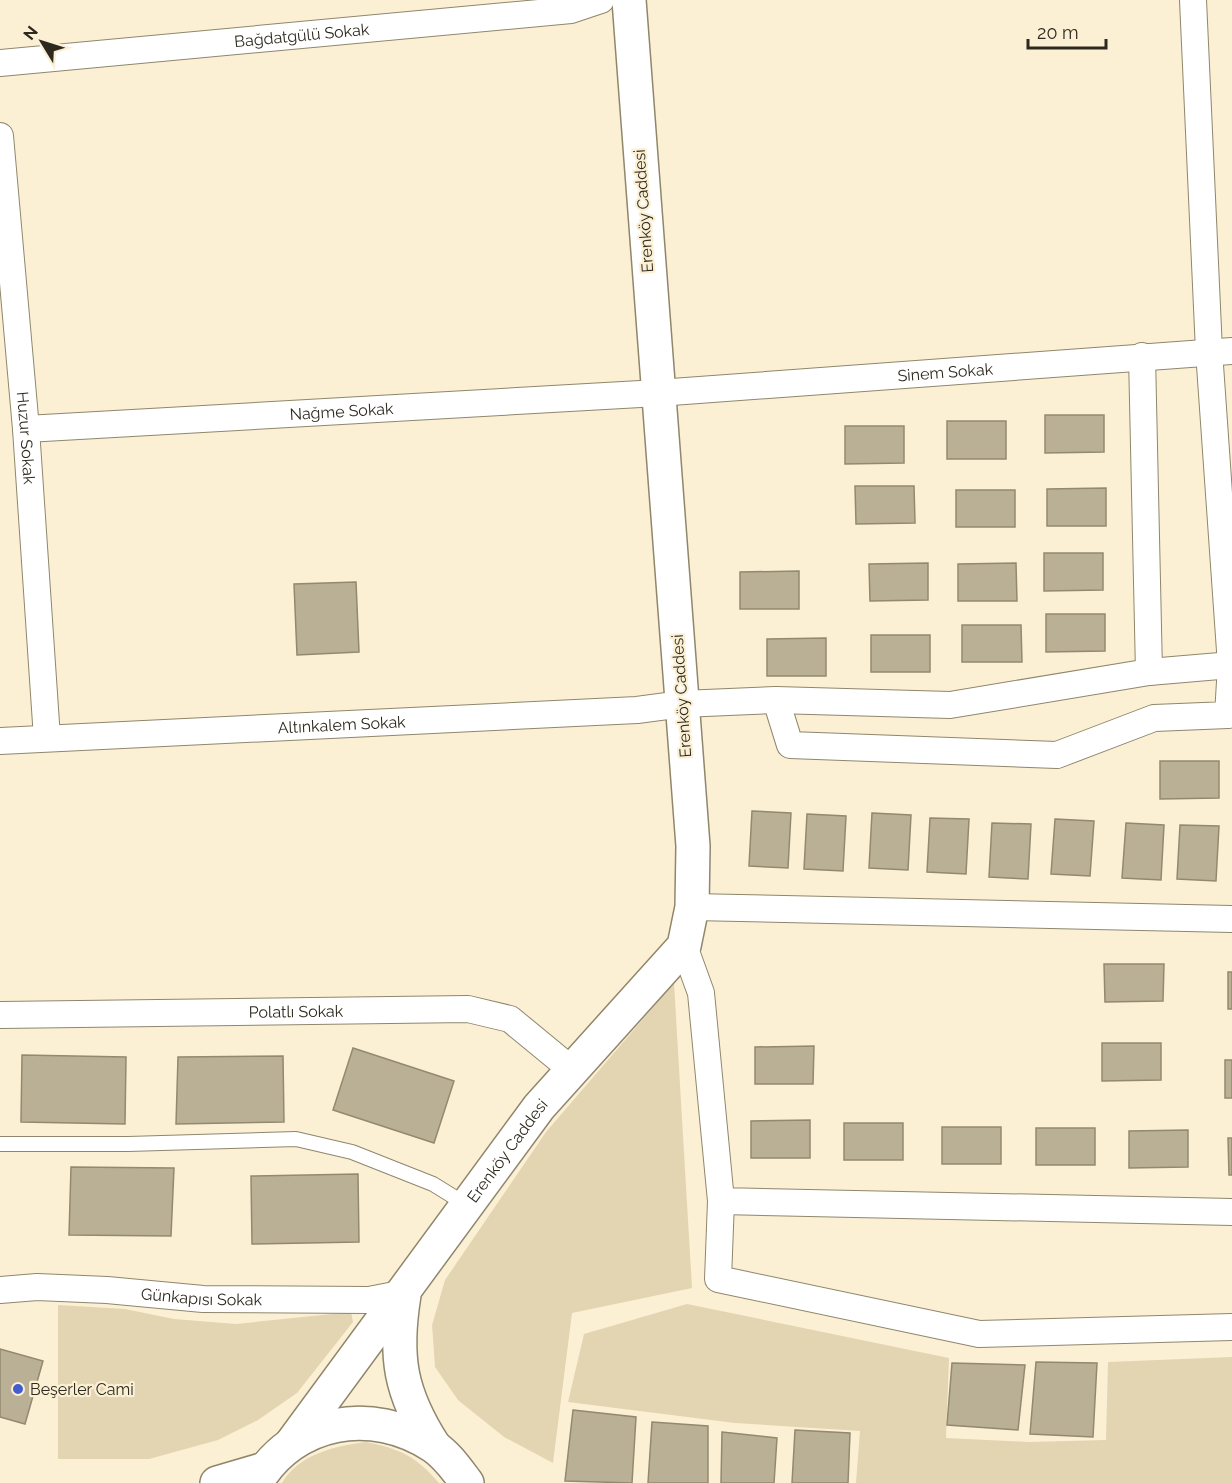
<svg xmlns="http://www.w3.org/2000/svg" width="1232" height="1483" font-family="Raleway,sans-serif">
<rect width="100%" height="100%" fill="#fbf0d4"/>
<path fill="#e3d5b2" d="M674,983L692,1288L572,1313L553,1463L504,1437L458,1400L435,1367L432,1325L445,1280L546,1132Z
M687,1304L949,1358L946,1438L1029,1442L1106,1440L1108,1362L1232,1357V1483H856L860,1431L735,1423L568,1402L584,1334Z
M58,1305L125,1309L174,1319L236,1324L351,1312L353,1322L297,1393L258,1420L218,1440L149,1459H58Z
M366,1442C400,1449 416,1456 439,1483H282C299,1454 335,1446 366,1442Z"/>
<path fill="#bab096" stroke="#92896f" stroke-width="1.5" d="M1045,415H1104V452L1045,453Z
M947,421H1006V459H947Z
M845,426H904V463L845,464Z
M855,486H914L915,523L856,524Z
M1106,488V526H1047V489Z
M956,490H1015V527H956Z
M1044,553H1103V590L1044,591Z
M928,563V600L870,601L869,564Z
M1016,563L1017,601H958V564Z
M799,571V609H740V572Z
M356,582L359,652L297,655L294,584Z
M1046,614H1105V651L1046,652Z
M962,625H1021L1022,662H962Z
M871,635H930V672H871Z
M826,638V676H767V639Z
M1160,761H1219V798L1160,799Z
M752,811L791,813L788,868L749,866Z
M872,813L911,815L908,870L869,868Z
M807,814L846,816L843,871L804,869Z
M930,818L969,819L966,874L927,872Z
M1055,819L1094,821L1090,876L1051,874Z
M992,823L1031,824L1028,879L989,877Z
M1126,823L1164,825L1161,880L1122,878Z
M1180,825L1219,826L1216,881L1177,879Z
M1104,964H1164L1163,1001L1105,1002Z
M1228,972H1232V1009H1228Z
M1102,1043H1161V1080L1102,1081Z
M814,1046L813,1084H755V1047Z
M353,1048L454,1081L434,1143L333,1110Z
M22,1055L126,1057L125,1124L21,1122Z
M283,1056L284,1122L176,1124L178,1057Z
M1225,1060H1232V1098H1225Z
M810,1120V1158H751V1121Z
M844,1123H903V1160H844Z
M942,1127H1001V1164H942Z
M1036,1128H1095V1165H1036Z
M1188,1130V1167L1129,1168V1131Z
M1228,1138H1232V1175H1229Z
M71,1167L174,1168L171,1236L69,1235Z
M358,1174L359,1242L252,1244L251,1176Z
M0,1349L43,1361L25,1424L0,1417Z
M1036,1362L1097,1363L1093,1437L1030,1434Z
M952,1363L1025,1365L1018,1430L947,1425Z
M573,1410L636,1417L632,1483L565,1481Z
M652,1422L708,1426V1483H648Z
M795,1430L850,1433L848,1483H792Z
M722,1432L777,1438L774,1483H721Z"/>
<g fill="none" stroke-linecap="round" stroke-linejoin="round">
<defs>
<path id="lane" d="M0,1144H128L296,1139L352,1152L433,1184L467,1205"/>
<g id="street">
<path id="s1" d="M0,63L571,10L601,0"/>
<path id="s2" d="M0,136L26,429L47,738"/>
<path d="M1142,356L1149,672"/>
<path id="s3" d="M26,429L658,393L1232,351"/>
<path d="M776,700L790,745L1057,755L1154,718L1228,715L1231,665L1209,351L1193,0"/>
<path id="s4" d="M0,741L637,710L682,704L776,700L950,705L1149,672L1232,665"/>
<path d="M692,907L1232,919"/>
<path d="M684,946L701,993L721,1201L1232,1212"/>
<path id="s5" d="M0,1015L468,1009L510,1019L572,1070"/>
<path d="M721,1201L718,1279L979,1334L1232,1327"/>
<path id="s6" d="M0,1290L37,1287L107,1290L203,1299L369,1300L405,1293"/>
</g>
<g id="secondary">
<path d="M404,1295C394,1357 400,1393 434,1446"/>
<path id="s7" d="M292,1443L539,1107L684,946L692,907L693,846L629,0"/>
<path d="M217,1483L265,1469"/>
<path d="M256,1483C294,1419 372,1406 433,1446C447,1455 457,1470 467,1483"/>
</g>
</defs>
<use href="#lane" stroke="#8f866c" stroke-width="16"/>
<use href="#street" stroke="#8f866c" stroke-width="28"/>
<use href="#secondary" stroke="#8f866c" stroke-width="36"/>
<use href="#lane" stroke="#fff" stroke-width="14"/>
<use href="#street" stroke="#fff" stroke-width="26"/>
<use href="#secondary" stroke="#fff" stroke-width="33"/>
</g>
<circle fill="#435cd0" stroke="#fbf0d4" stroke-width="2" cx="18" cy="1389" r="6"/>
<g text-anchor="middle" stroke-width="4.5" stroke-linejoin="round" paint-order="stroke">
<g font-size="16" fill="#2d291f" stroke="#fbf0d4">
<text dy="6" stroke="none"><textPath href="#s1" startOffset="303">Bağdatgülü Sokak</textPath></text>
<text transform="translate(643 211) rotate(-94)" y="6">Erenköy Caddesi</text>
<text dy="6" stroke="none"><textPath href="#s3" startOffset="921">Sinem Sokak</textPath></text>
<text dy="6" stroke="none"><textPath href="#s3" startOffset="316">Nağme Sokak</textPath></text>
<text dy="6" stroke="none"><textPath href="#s2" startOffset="303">Huzur Sokak</textPath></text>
<text transform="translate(681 696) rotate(-94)" y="6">Erenköy Caddesi</text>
<text dy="6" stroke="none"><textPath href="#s4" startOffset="342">Altınkalem Sokak</textPath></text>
<text dy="6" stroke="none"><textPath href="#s5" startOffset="296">Polatlı Sokak</textPath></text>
<text dy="6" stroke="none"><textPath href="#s7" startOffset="363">Erenköy Caddesi</textPath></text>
<text dy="6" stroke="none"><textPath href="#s6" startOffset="202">Günkapısı Sokak</textPath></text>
</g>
<g font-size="16" fill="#2d291f" stroke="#fbf0d4" text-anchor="start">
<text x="30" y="1395">Beşerler Cami</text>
</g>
</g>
<g transform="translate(42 42) rotate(308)" stroke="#fbf0d4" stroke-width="4.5" paint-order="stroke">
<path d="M0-4.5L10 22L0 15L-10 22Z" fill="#2d291f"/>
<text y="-9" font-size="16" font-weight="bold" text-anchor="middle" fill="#2d291f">N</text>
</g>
<path d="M1028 39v9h78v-9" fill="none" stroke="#2d291f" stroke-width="3"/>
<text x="1037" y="39" font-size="18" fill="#2d291f" stroke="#fbf0d4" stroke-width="4.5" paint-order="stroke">20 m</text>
</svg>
